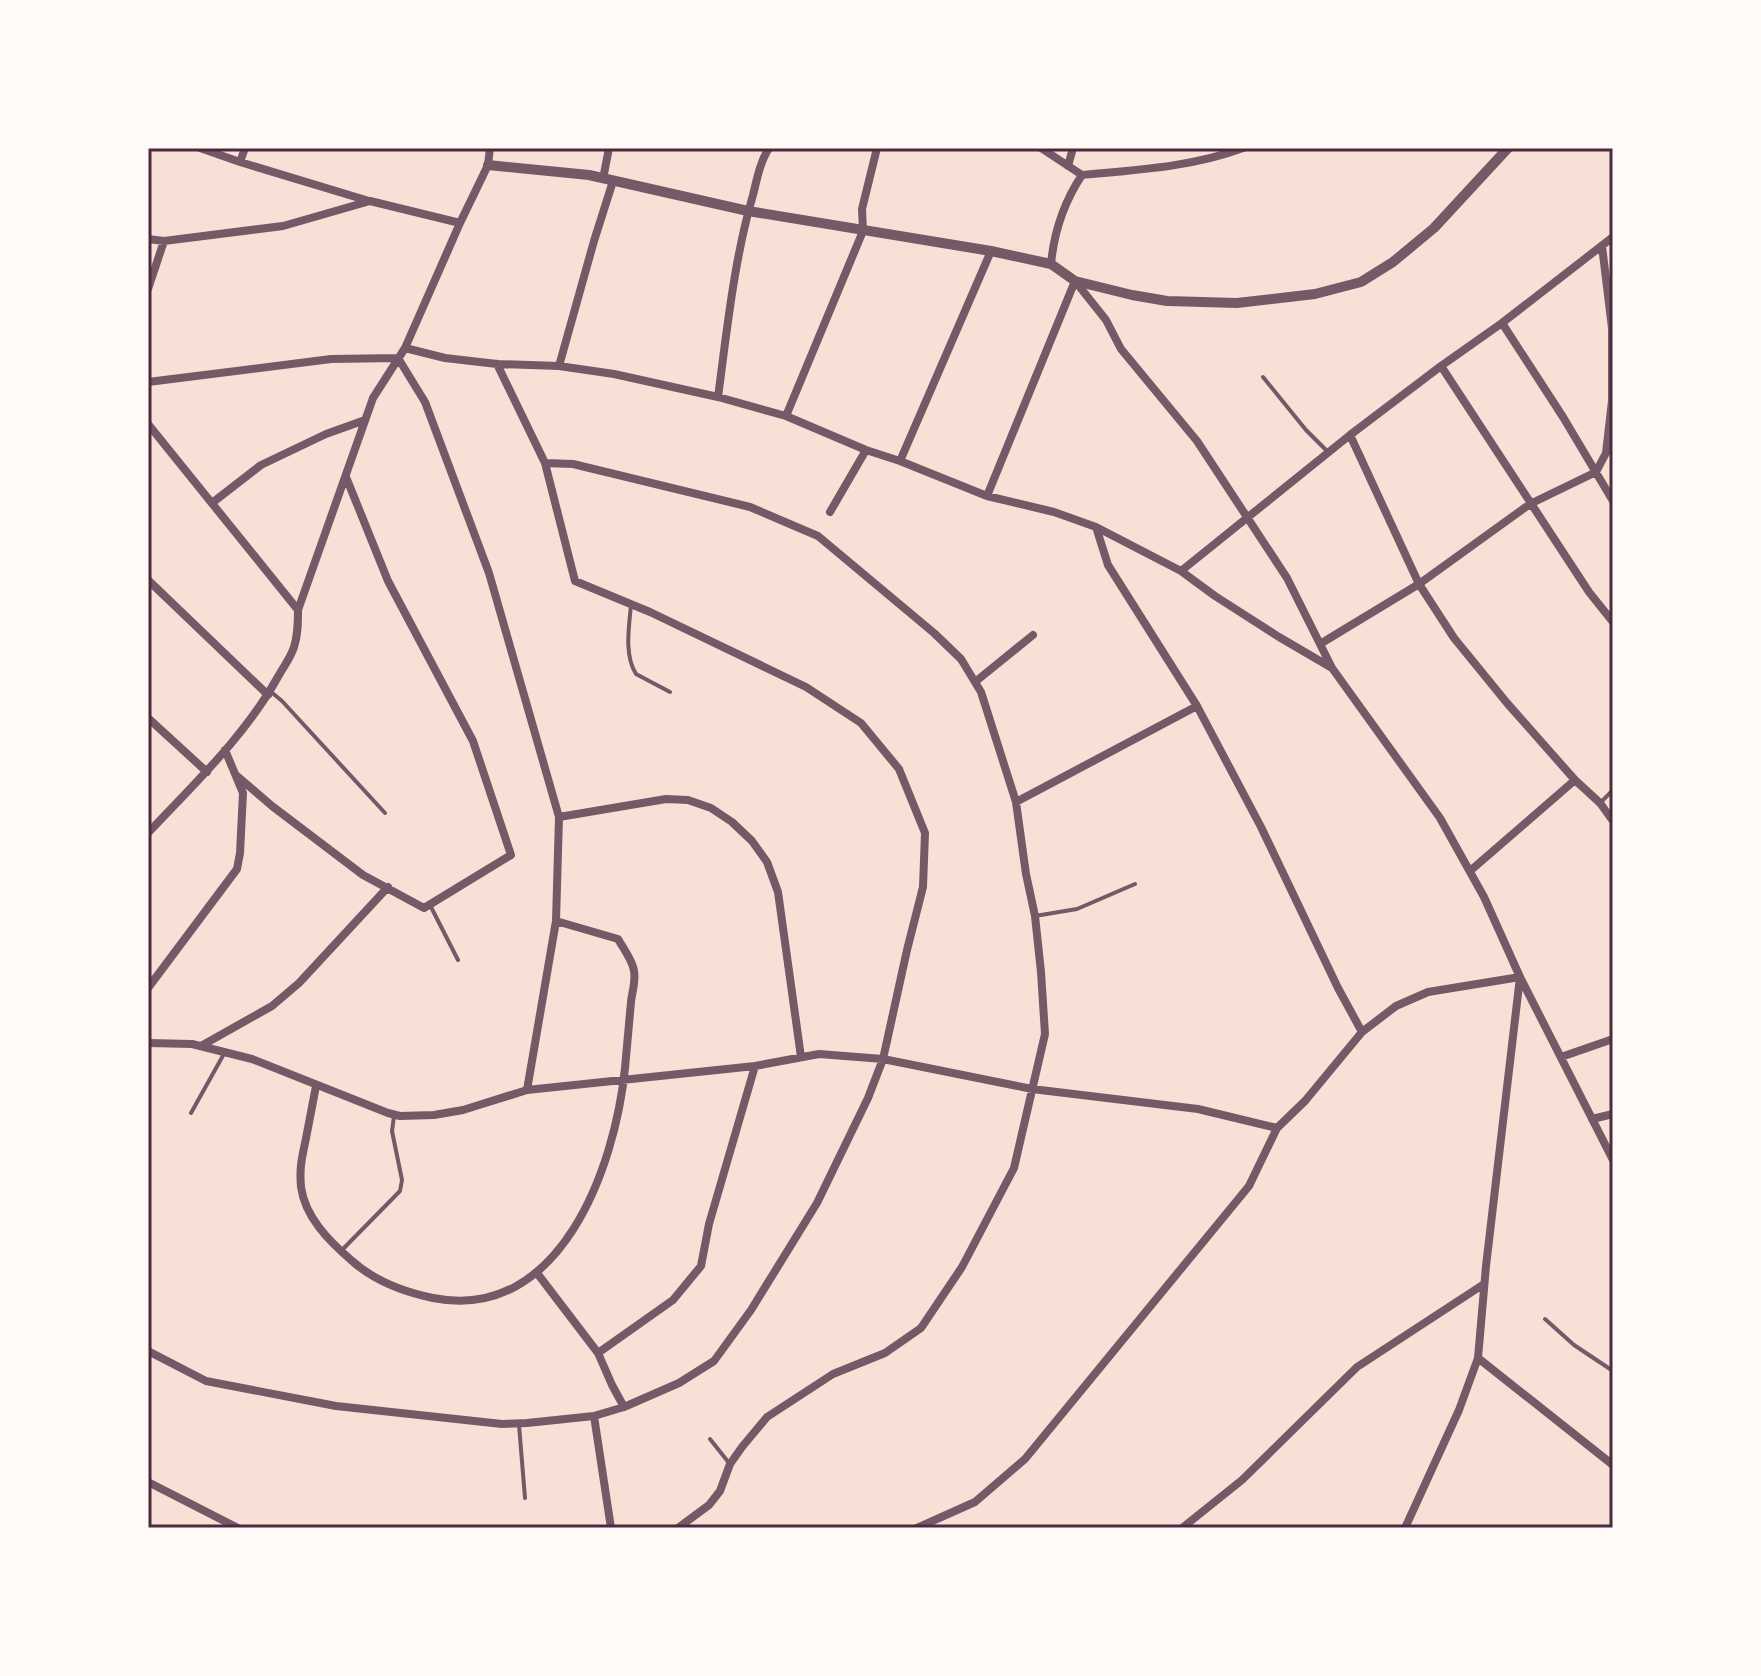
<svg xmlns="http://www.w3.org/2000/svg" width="1761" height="1676" font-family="Overpass,sans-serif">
<rect width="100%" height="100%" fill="#f7e1d7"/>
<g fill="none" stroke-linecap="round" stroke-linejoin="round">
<path stroke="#755966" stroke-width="4" d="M1263,377L1306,430L1328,452
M631,605C629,627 624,655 636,674L670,692
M270,691L282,701L385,813
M1600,803L1613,790
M430,905L458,960
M1035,916L1077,909L1135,884
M191,1113L225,1052
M342,1250L400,1191L402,1180L392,1131L394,1116
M1545,1319L1574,1345L1613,1371
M519,1425L525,1498
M710,1439L729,1463"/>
<path stroke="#755966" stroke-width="8" d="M200,148L240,162L369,201
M1041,148L1082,175
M240,162L245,148
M1068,166L1073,148
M603,179L609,148
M148,239L164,241L283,226L370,201L460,223
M1051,264C1054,232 1064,202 1082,175C1136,170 1192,167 1243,148
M1075,281L1106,320L1121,349L1197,441L1287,578L1332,668
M148,289L164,241
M1502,323L1563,417L1613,501
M405,348L445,358L497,364L559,366L614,374L718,397L786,416L866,450L900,461L987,496L1054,512L1096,527L1181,571L1215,596L1279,637L1332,668L1440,818L1484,897L1520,977L1486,1266L1478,1358L1459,1410L1405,1528
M559,366L594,241L613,181
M1441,366L1589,592L1613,622
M148,382L331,359L398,358L425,402L489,573L559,817L556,921L527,1090
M718,397C727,330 734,260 753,195C757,179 760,162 769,148
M786,416L863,231L862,209L877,148
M148,424L298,610
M1350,435L1419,584L1454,638L1507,703L1575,780L1600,803L1613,821
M900,461L991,251
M545,463L573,464L750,507L818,536L934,633L961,659L981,692L1016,802L1026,874L1035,916L1041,972L1045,1034L1014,1168L962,1267L921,1328L885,1353L833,1374L767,1417L742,1447L730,1464L720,1491L709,1505L678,1528
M987,496L1075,281
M212,503L261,465L326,434L365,420
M830,512L866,450
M1096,527L1108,565L1197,706L1261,827L1338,988L1362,1032
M1181,571L1350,435L1441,366L1502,323L1613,237
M148,580L268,695
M1320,644L1419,584L1530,504L1596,472L1606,453L1612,401V328L1602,246
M975,682L1033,635
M148,718L207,772
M237,776L272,806L363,875L424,908L511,855L473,741L388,581L346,477
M1016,802L1197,706
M559,817L666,799L688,800L711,808L732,822L752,841L767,862L778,892L801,1057
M148,833C195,783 246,735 279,675C284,666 291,657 294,647C298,635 298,623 298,610L373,398L405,348L460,223L488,165L490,148
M1470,871L1575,780
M148,988L237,869L240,853L243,793L225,750
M148,1043L192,1044L252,1059L388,1113L400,1116L434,1115L463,1110L527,1090L755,1066L819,1054L883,1059L1032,1089L1198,1109L1277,1128
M201,1046L272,1006L299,983L388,887
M1561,1057L1613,1039
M316,1086C313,1101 310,1117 307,1133C303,1155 299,1164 301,1187C305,1217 329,1241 351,1260C373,1280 404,1292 433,1298C560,1323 615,1168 625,1068C627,1046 629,1024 631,1002C632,992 636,981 634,971C633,961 623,948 618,939L556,921
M1592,1119L1613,1114
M537,1273L598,1353
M148,1351L206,1381L336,1406L502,1424L527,1423L594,1416L624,1407L679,1383L714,1361L751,1310L817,1203L868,1098L883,1059L907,950L923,887L925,833L899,769L861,723L806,687L650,612L575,581L545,463L497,364
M1478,1358L1613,1465
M624,1407L612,1385L598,1353L673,1300L701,1266L709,1224L755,1066
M594,1416L611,1528
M148,1482L238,1528
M917,1528L975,1502L1025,1459L1249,1186L1277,1128L1305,1101L1362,1032L1396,1006L1428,992L1520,977L1613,1160
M1182,1528L1242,1480L1357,1367L1484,1284"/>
<path stroke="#755966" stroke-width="10" d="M488,165L589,175L748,211L991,251L1051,264L1075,281L1132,295L1167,301L1237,303L1315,294L1361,282L1393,262L1434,228L1508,148"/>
</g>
<rect width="1761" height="1676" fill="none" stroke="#fffaf5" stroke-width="300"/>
<rect x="150" y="150" width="1461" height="1376" fill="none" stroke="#4a2c40" stroke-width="3"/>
</svg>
